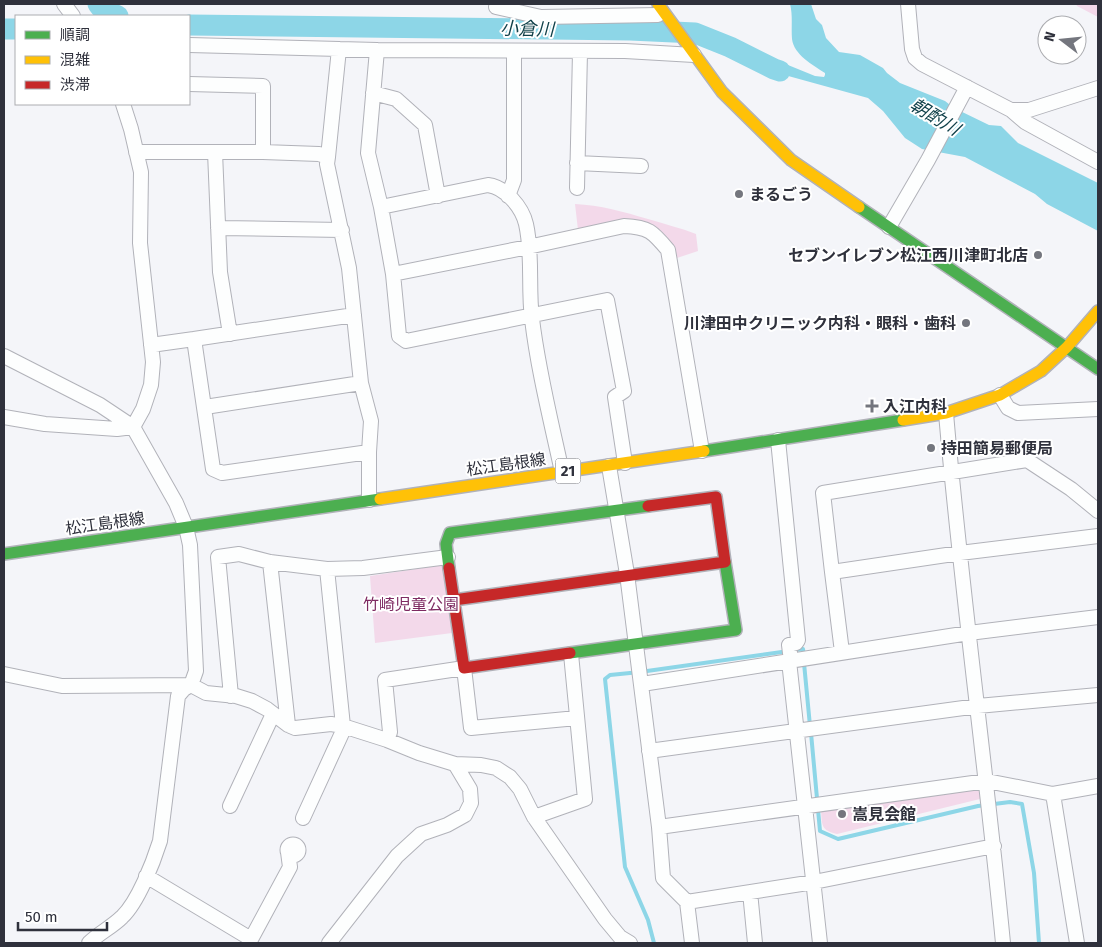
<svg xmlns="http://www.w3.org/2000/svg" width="1102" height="947" font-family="'Fira Sans','Noto Sans JP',sans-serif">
<rect width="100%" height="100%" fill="#f4f5f9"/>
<path fill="#f3d9ea" d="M1076,4H1098V17L1077,6Z
M575,204C600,205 624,212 648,219C664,224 681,228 696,234L698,251L677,258C659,204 620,221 578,230Z
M442,565L452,633L375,643L370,576Z
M971,788L980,791V799L837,834C821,830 822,826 821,810Z"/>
<path fill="#8dd6e7" d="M790,4H811L816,19L822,25L826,38L839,52L860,55L883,68L887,73L900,83L945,101L954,108L989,125L1001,126L1018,143L1098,183V231L1047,204L1035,194L965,157L922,149L905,138L883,111L868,98L781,74L762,66L749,54L773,65L782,67L788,65L815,76L824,77L825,75V73C813,65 794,55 792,39C791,28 793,15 790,4Z"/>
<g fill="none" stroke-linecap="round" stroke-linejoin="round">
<path stroke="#8dd6e7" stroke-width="4" d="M804,663L810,726
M811,733L820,831L838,839L978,806L1010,802L1022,804L1034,873L1039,943
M654,943L648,920L625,867L605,679L610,675L640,672L803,649L804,656"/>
<path stroke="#8dd6e7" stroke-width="21" d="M98,4L101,8L118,16
M189,25L630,30L695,33L730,47L774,69L780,71
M4,29H16"/>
<defs>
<path id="street" d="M64,4L73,16
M908,4L912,49L915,58L922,64L1011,110L1025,122L1098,162
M496,7L541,17L658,15
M189,45L377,50L625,51L694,55
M377,50L368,153L381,207L393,274L399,336L406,341L607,300L624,391L615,397L625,463
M373,93L396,99L425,125L438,196
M123,104L131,129L141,172L140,243L153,362L151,385L143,409L133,427
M1011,110H1029L1098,88
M136,152H263V86L189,84
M215,152L220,272L230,334
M263,152L319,154L328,157L339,49
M328,157L327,164L349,268L361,383L371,421L369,452V500
M577,163L641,166
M577,188L580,52
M508,196L514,180V51
M381,207L488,185C505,187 522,207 526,224C533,254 528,288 532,319C538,370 551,421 562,472
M889,227L928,160L967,87
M218,228L342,230
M393,274L528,247L624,226C649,227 653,232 668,250L702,451
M194,339L354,315
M151,345L194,339L213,469L222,473L369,452
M4,356L100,405L133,427L176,503L186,527L190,545L196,671L191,685L184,689L178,696L160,841C153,863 138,902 122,917C112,927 99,933 89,943
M1000,395L1008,408L1018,413L1098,409
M205,407L361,383
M946,413C961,590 986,766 1003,943
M4,417L45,424L117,429L133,427
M778,440L798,640L796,643L789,645L791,661
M609,466L627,574L659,827L987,781L1053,794L1098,786
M270,562L288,725
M832,572L823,493L1027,460L1071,489L1098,511
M842,652L832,572L960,553L1098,536
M789,661L820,943
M4,674L62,686L191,685L206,693L236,696L252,701L267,709L288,725L295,728L331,724L343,726L387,740L419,753L455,764L481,765L496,768L510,777L520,789L534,817L605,919L620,937L630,943
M642,684L969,633L1098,617
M231,696L218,557L239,554L270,562L327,569L363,568L448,557
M387,740L390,732L385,680L464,668L471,728L577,718
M649,751L978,706L1098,695
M1053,794L1077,943
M230,806L273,714
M534,817L585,799L571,654
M303,818L342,733L343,726L327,569
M659,827L663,878L687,902L814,882L994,846
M287.5 850a5.5 5.5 0 1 1 11 0a5.5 5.5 0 1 1-11 0Z
M146,876L251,939
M750,892L755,943
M687,902L692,943
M249,943L290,867L288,852
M329,943L397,856L421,834L447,825L465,815L471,803L470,789L455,764"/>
<path id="fast" d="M859,207L1098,369
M704,451L903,420
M4,554L380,499
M449,568L446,544L450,533L648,506
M570,653L736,630L725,562"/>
<path id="slow" d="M658,4L722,92L791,160L859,207
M903,420L946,413L1000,395L1041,371L1067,347L1098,311
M380,499L704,451"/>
<path id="jam" d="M449,568L464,668L570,653
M454,600L725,562L716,497L648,506"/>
</defs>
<use href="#street" stroke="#b1b2b9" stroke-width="16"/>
<use href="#fast" stroke="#b1b2b9" stroke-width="14"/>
<use href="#slow" stroke="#b1b2b9" stroke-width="14"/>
<use href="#jam" stroke="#b1b2b9" stroke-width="14"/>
<use href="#street" stroke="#fdfefe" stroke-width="14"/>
<use href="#fast" stroke="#4caf50" stroke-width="11"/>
<use href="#slow" stroke="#ffc107" stroke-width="11"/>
<use href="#jam" stroke="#c62828" stroke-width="11"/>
</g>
<g fill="#74767e" stroke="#fff" stroke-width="2">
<circle cx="739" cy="194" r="5"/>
<circle cx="1038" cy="255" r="5"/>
<circle cx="966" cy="323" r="5"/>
<path d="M869.5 398.5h5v5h5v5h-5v5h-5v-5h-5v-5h5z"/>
<circle cx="931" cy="448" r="5"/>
<circle cx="842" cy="814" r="5"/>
</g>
<g text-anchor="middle" stroke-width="4" stroke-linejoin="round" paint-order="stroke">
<rect fill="#fff" stroke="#6d6f76" stroke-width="1" x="555.5" y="458.5" width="25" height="25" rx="4"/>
<g font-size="15" font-weight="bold" fill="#2f313c">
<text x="568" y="476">21</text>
</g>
<g font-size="16" font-weight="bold" fill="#2f313c" stroke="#fff" text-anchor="start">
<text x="749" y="200">まるごう</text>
<text x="1028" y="261" text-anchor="end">セブンイレブン松江西川津町北店</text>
<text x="956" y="329" text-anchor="end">川津田中クリニック内科・眼科・歯科</text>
<text x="883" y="412">入江内科</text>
<text x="941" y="454">持田簡易郵便局</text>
<text x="852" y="820">嵩見会館</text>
</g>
<g font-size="16" fill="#2f313c" stroke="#fff">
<text transform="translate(506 464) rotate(-8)" y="6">松江島根線</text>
<text transform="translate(105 523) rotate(-8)" y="6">松江島根線</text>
</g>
<g font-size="16" fill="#7e2b62" stroke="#fff">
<text x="411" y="610">竹崎児童公園</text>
</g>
<g font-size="18" font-style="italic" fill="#11414a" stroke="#fff">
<text transform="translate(527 29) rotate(1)" y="6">小倉川</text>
<text transform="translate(935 117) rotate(31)" y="6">朝酌川</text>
</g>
</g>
<rect width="1102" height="947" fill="none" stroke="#2f313c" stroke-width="10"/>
<rect x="15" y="15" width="175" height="90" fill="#ffffff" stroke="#acadb1"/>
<rect x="25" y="31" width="25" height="8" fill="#4caf50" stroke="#acadb1"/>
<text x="60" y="40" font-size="15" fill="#2f313c">順調</text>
<rect x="25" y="56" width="25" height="8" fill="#ffc107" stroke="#acadb1"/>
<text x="60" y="65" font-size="15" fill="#2f313c">混雑</text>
<rect x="25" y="81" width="25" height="8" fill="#c62828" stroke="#acadb1"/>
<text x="60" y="90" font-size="15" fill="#2f313c">渋滞</text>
<g transform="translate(1062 40) rotate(286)"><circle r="24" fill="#ffffff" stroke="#acadb1"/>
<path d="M0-4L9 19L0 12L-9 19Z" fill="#74767e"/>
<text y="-8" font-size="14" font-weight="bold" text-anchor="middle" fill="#2f313c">N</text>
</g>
<path d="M18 922v8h89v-8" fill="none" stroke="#2f313c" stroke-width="2.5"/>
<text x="25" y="922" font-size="15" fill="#2f313c" stroke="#ffffff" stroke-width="4" paint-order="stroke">50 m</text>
</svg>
